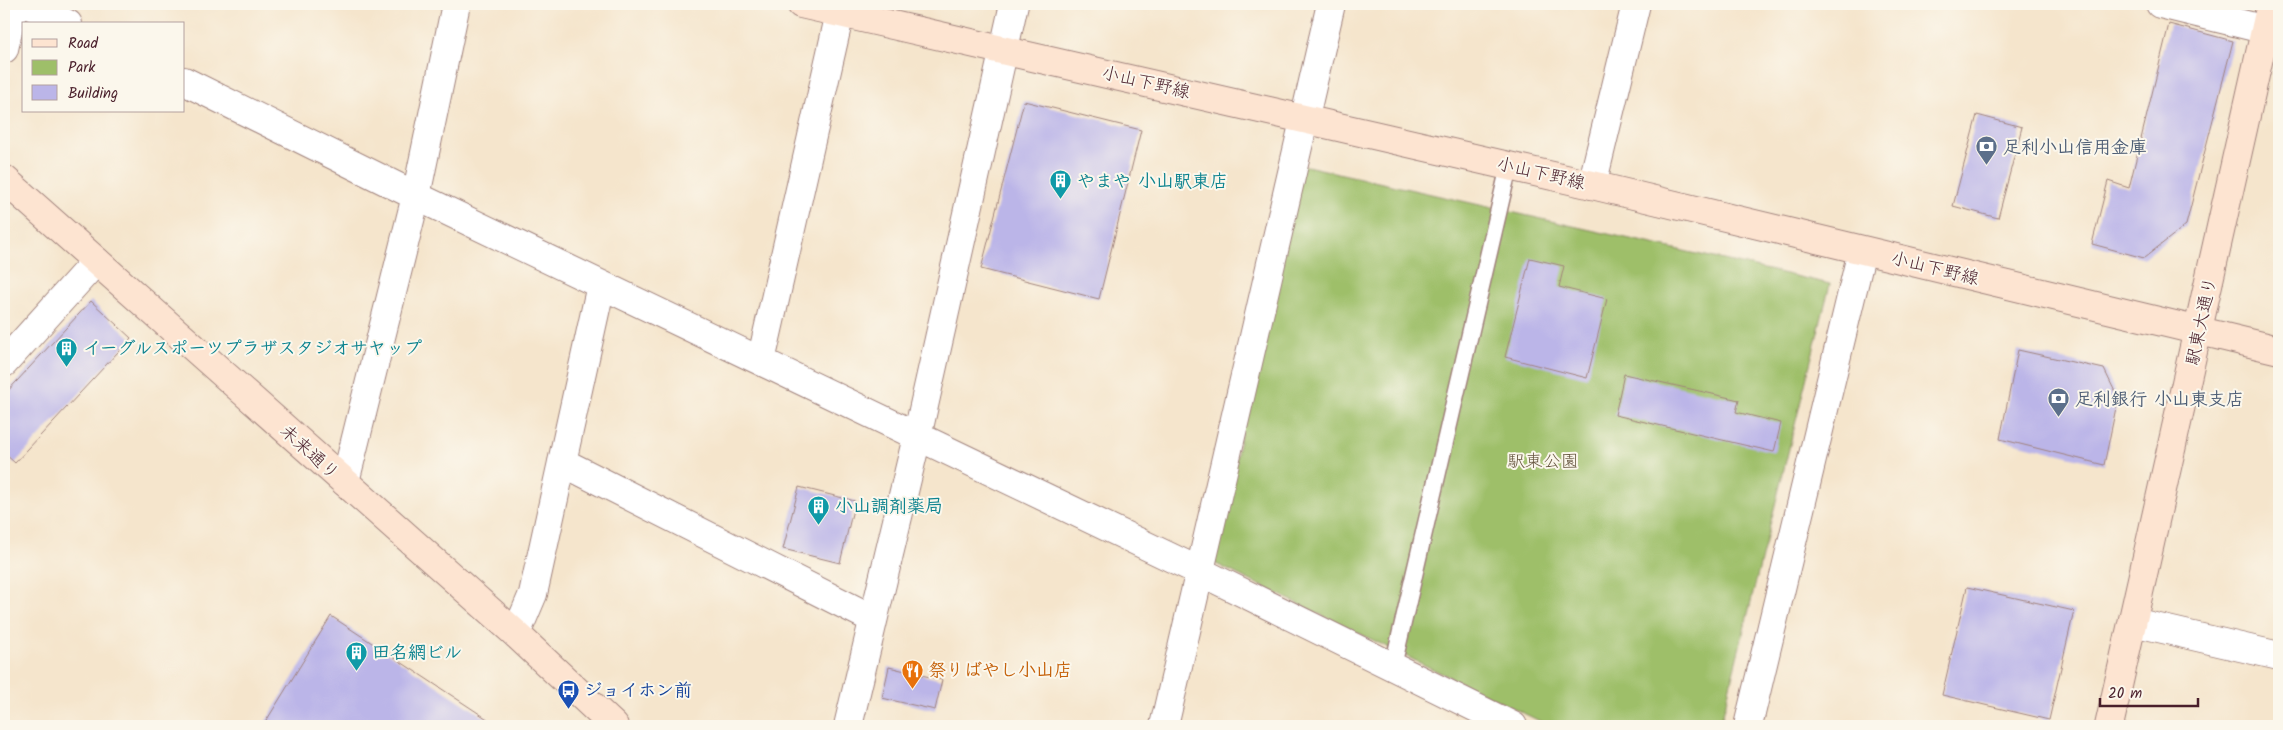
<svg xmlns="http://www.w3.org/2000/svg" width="2283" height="730" font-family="Kalam,'Klee One',sans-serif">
<rect width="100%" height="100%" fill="#fbf7ec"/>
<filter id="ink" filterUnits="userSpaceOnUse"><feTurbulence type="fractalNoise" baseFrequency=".02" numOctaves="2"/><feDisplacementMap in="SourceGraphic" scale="10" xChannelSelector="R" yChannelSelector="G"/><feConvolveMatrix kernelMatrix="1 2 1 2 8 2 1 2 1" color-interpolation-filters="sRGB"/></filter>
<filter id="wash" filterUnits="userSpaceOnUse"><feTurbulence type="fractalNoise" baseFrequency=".0096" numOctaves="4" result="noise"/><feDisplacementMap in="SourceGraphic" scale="20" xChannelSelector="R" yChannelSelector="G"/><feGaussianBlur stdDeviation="1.12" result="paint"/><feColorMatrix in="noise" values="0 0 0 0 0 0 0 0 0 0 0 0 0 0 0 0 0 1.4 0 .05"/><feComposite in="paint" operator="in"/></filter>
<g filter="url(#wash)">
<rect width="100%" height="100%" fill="#f5e5cc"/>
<path fill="#9ebf69" stroke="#746f4a" d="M1298,164L1830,284L1720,726H1550L1214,563Z"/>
<g id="blocks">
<path fill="#bbb5e8" d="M2169,24L2233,41L2186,225L2144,258L2092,244L2108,181L2129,188Z
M1024,101L1141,130L1099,299L981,269Z
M1977,115L2022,127L1998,218L1953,206Z
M1530,258L1564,266L1559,287L1607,299L1587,378L1505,357Z
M91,301L131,338L15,463L4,453V395Z
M2018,350L2104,369L2118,398L2104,465L2000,439Z
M1624,374L1739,400L1736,412L1781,423L1774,452L1615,415Z
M799,487L855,501L840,563L783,549Z
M1967,587L2074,611L2049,720L1942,695Z
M331,616L498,726H263Z
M889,667L942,680L935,710L882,698Z"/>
</g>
</g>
<g filter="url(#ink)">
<use href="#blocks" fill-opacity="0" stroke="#a0827c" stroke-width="1"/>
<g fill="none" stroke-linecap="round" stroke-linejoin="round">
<defs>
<path id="lane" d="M1393,666L1509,166"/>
<path id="street" d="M27,4L68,24
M2160,4L2279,33
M4,49L14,4
M184,81L416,196L1199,571L1513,726
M1592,185L1636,4
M761,361L840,13
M4,363L96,261
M562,462L873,619
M345,482L416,196L456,4
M2133,622L2279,656
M516,634L533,594L601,285
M848,726L917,437L1014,4
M1164,726L1331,4
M1748,726L1862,251"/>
<path id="secondary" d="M801,4L1592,185L2279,350
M4,179L516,634L614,726
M2109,726L2271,4"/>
</defs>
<use href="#lane" stroke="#a0827c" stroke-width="19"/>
<use href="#street" stroke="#a0827c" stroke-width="30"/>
<use href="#secondary" stroke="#a0827c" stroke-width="30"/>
<use href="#lane" stroke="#fff" stroke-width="16"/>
<use href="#street" stroke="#fff" stroke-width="28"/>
<use href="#secondary" stroke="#fde4d1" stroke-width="28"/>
</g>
</g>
<defs>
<symbol id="bank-pin" viewBox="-11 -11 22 30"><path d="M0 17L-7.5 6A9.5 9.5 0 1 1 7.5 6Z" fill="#5c6f8a" stroke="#fbf7ec"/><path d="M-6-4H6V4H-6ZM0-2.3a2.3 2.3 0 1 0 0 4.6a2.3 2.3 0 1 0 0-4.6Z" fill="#fff"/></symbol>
<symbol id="building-pin" viewBox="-11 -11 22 30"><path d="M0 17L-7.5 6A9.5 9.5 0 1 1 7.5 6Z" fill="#0f9aa8" stroke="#fbf7ec"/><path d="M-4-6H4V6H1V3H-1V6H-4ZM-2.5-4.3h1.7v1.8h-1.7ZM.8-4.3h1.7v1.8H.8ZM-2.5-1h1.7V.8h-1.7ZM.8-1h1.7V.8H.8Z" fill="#fff"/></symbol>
<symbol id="restaurant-pin" viewBox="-11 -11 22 30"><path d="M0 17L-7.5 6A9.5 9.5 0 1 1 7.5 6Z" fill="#e8710a" stroke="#fbf7ec"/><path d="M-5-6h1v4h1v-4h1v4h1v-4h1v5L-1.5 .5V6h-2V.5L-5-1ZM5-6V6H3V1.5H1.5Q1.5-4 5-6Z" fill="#fff"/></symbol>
<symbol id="bus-pin" viewBox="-11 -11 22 30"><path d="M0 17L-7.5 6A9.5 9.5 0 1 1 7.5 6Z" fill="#1a4fb4" stroke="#fbf7ec"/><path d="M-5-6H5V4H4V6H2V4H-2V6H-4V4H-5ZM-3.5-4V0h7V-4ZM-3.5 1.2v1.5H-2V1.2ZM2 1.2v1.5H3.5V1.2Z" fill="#fff"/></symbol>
</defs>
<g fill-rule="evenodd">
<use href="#bank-pin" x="1974" y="134" width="25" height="34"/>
<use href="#building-pin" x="1048" y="168" width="25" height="34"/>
<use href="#building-pin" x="54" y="336" width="25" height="34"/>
<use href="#bank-pin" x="2046" y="386" width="25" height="34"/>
<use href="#building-pin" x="806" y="494" width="25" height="34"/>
<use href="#building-pin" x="344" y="640" width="25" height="34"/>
<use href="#restaurant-pin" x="900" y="658" width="25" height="34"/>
<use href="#bus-pin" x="556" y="678" width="25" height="34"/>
</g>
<g text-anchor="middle" stroke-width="4" stroke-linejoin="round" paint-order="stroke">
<g font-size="18" fill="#4a1f2b" stroke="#fbf7ec">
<text transform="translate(1146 82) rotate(13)" y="6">小山下野線</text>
<text transform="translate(1541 173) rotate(13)" y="6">小山下野線</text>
<text transform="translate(1935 268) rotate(14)" y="6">小山下野線</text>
<text transform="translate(2201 321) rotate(-78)" y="6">駅東大通り</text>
<text transform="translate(310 452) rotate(42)" y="6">未来通り</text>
</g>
<g font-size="18" font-weight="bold" fill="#4e5e75" stroke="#fbf7ec" text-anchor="start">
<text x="2003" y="153">足利小山信用金庫</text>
<text x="2075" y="405">足利銀行 小山東支店</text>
</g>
<g font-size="18" font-weight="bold" fill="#0d838f" stroke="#fbf7ec" text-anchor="start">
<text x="1077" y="187">やまや 小山駅東店</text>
<text x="83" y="354">イーグルスポーツプラザスタジオサヤップ</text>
<text x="835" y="512">小山調剤薬局</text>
<text x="372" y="658">田名網ビル</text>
</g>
<g font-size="18" fill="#675741" stroke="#fbf7ec">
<text x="1543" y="467">駅東公園</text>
</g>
<g font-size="18" font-weight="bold" fill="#c56008" stroke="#fbf7ec" text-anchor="start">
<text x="928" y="676">祭りばやし小山店</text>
</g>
<g font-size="18" font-weight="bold" fill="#164399" stroke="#fbf7ec" text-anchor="start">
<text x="584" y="696">ジョイホン前</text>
</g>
</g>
<rect width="2283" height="730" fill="none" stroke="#fbf7ec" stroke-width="20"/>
<rect x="22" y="22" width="162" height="90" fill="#fbf7ec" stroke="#b4a19f"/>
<rect x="32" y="39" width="25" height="8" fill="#fde4d1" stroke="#b4a19f"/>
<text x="68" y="48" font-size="15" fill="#4a1f2b">Road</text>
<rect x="32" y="60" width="25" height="15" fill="#9ebf69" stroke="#b4a19f"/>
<text x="68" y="72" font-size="15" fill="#4a1f2b">Park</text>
<rect x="32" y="85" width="25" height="15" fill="#bbb5e8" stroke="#b4a19f"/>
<text x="68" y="98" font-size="15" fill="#4a1f2b">Building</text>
<path d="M2100 698v8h98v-8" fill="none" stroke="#4a1f2b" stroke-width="2.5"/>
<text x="2108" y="698" font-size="15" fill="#4a1f2b" stroke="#fbf7ec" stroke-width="4" paint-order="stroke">20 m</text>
</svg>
